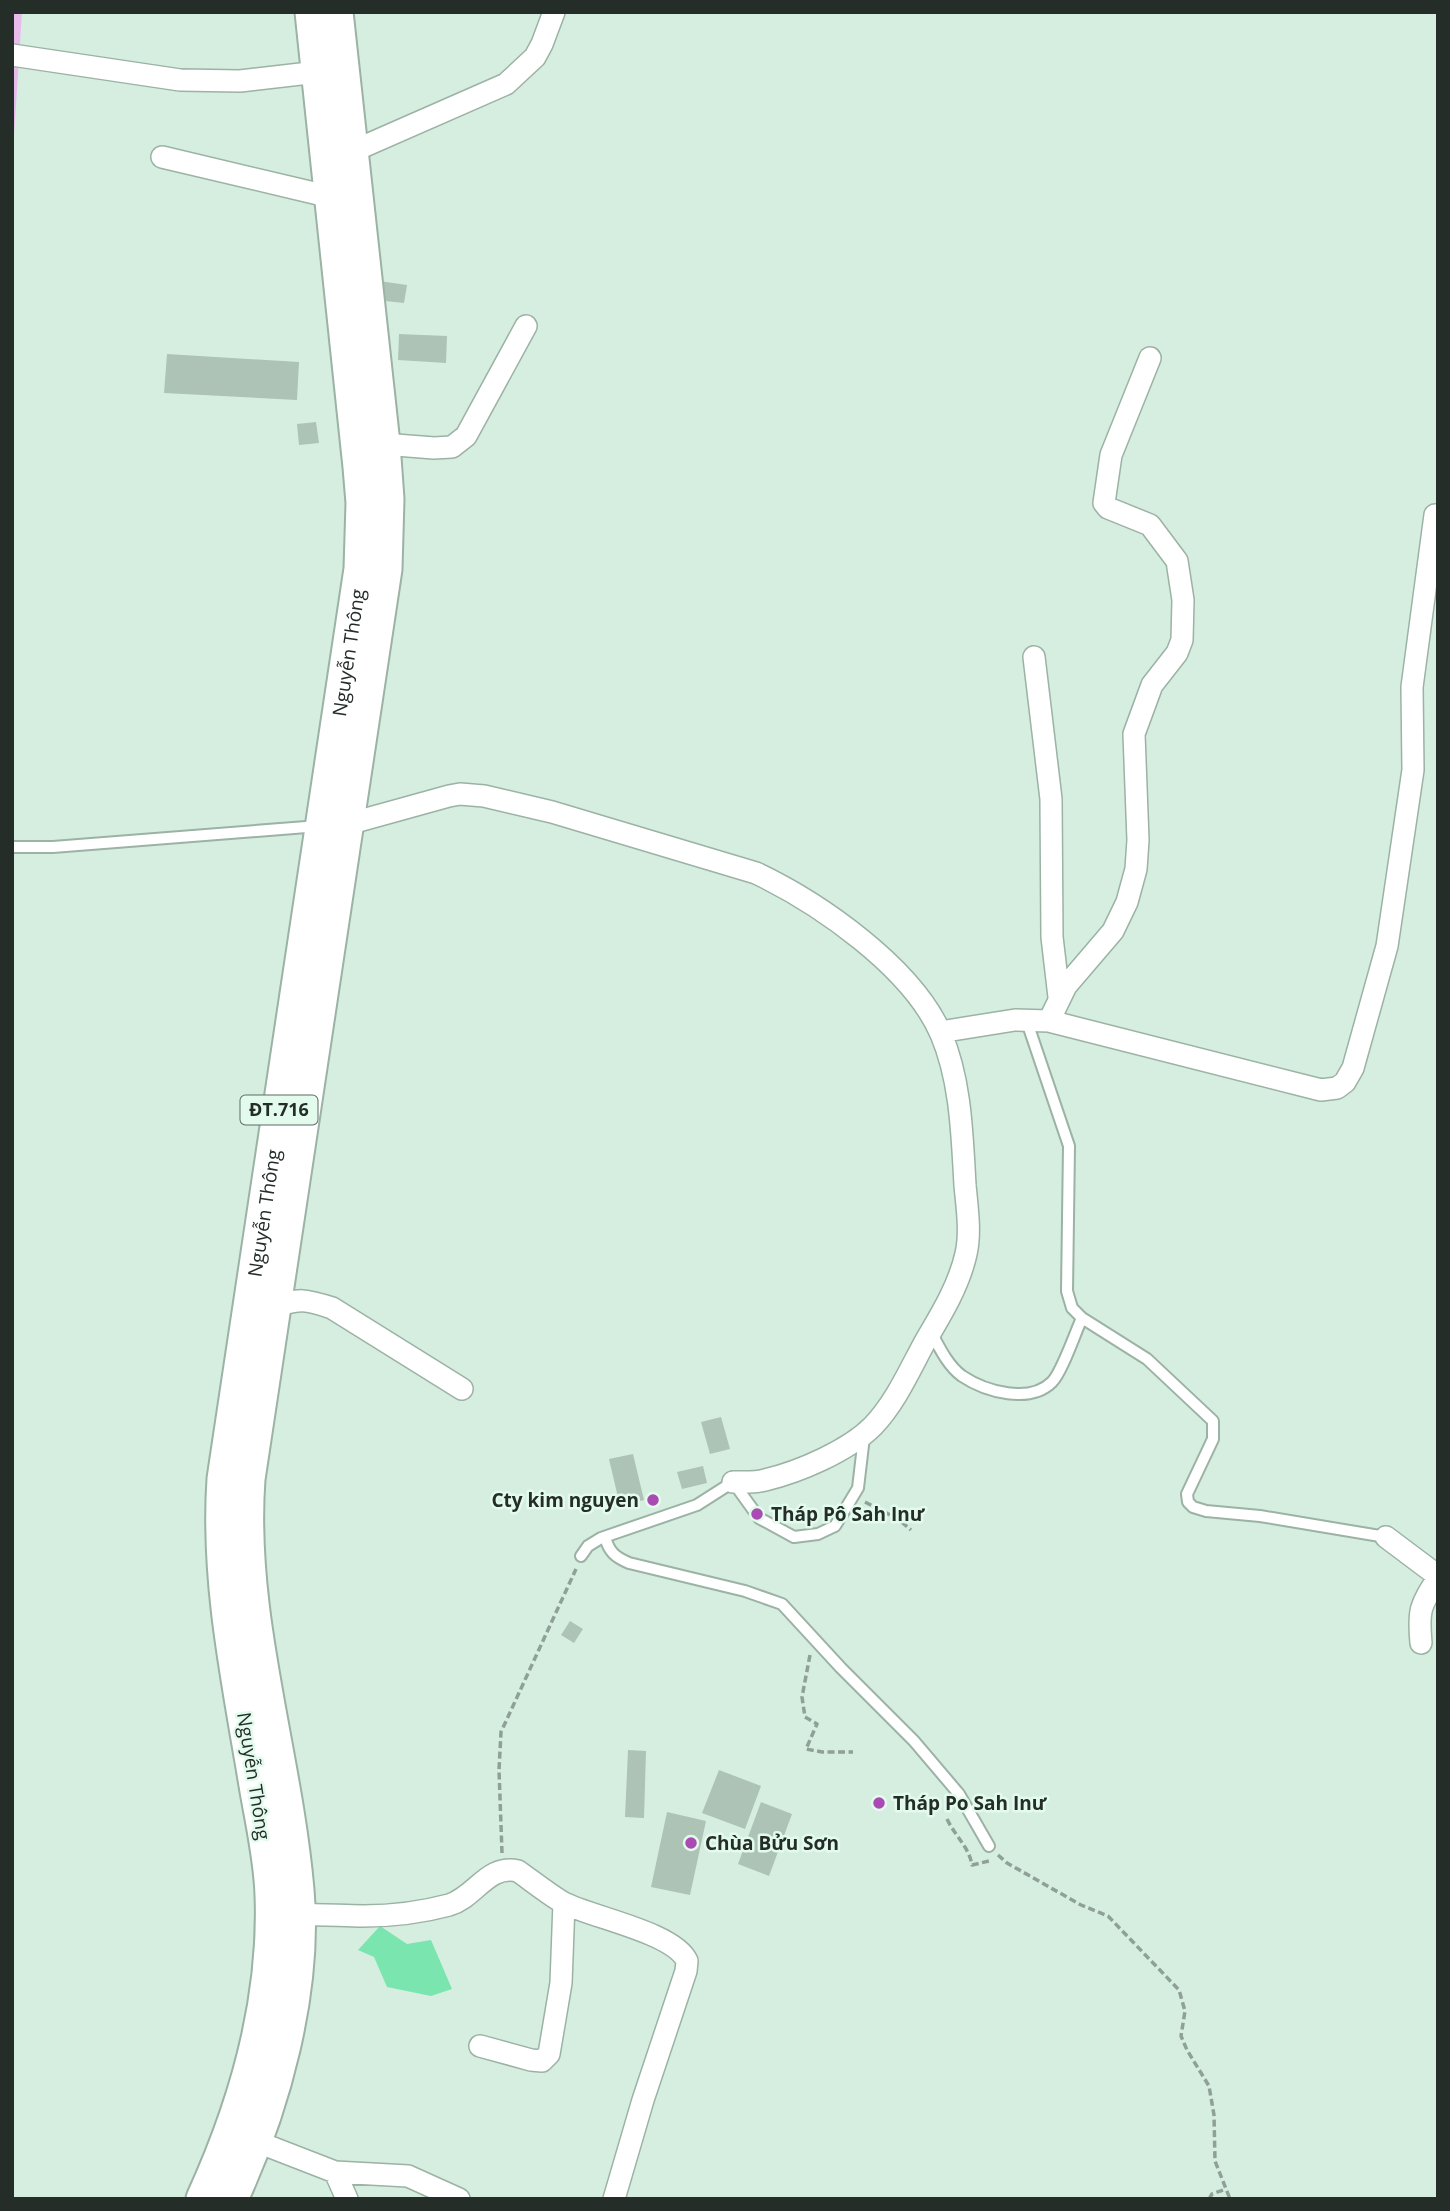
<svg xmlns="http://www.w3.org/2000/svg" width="1450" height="2211" font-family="'Open Sans',sans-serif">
<rect width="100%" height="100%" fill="#d6eee0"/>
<path fill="#e9bbec" d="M12,12H22L12,166Z"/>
<path fill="#7ae5af" d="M380,1926L407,1944L431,1940L452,1989L431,1996L387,1987L374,1957L358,1950Z"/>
<path fill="#acc3b5" d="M379,281L407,285L404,303L376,300Z
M399,334L447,336L446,363L398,360Z
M167,354L299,362L297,400L164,393Z
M316,422L319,443L299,445L297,424Z
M721,1417L730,1449L710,1454L701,1422Z
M633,1454L644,1500L620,1506L609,1459Z
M703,1466L707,1483L682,1489L677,1472Z
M570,1621L583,1629L574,1643L561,1635Z
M628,1750L646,1751L644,1818L625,1817Z
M719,1770L761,1786L745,1829L702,1813Z
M761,1802L792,1814L769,1876L738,1864Z
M667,1812L706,1821L690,1895L651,1887Z"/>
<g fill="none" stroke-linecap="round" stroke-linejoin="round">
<defs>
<path id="service" d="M12,847H53L319,826
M1026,1019L1069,1146L1067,1291L1072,1308L1082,1318L1147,1359L1213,1421V1439L1187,1494L1188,1502L1193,1507L1206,1511L1260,1516L1386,1537
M931,1332C939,1347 948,1366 962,1376C986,1392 1030,1404 1052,1382C1062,1372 1075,1333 1082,1318
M605,1537C609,1552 615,1557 629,1563L745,1591L782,1604L841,1668L914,1741L959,1794L989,1846
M581,1556L588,1546L601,1538L697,1505L733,1482L759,1518L794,1537L818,1534L835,1526L858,1488L864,1437"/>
<path id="minor" d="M12,55L180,80L240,81L318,72
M351,152L506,84L535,57L542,44L554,12
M162,157L331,197
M383,444L434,448L452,447L466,436L526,326
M1034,657L1051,799L1052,937L1059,997
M336,825L348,824L449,796L460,794L484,796L552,812L756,873C819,903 912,967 941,1034C961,1081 962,1134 965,1185C967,1207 971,1232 966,1254C959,1285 942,1313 926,1340C910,1369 896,1402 873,1426C848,1451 799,1472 765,1480C755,1483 743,1482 733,1482
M1049,1021L1066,986L1113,931L1127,902L1136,869L1138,840L1134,734L1152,685L1177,653L1182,640L1183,600L1177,561L1150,525L1108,508L1104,503L1111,455L1150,358
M940,1032L1015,1020L1049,1021L1321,1090L1337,1088L1345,1082L1353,1068L1387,946L1413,770L1412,687L1435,515
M274,1308C298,1297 308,1300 332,1308L462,1389
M1386,1537L1438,1576
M1421,1643C1418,1610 1420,1606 1438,1578
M288,1916C314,1913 338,1916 363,1916C390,1916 423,1912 449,1905C476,1897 487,1864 518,1871C532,1881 547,1893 562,1902C589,1917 674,1932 687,1961L686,1971L643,2100L614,2199
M480,2046L531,2060L542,2061L549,2054L561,1983L564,1903
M255,2141L335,2172L408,2176L459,2199
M335,2172L347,2199"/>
<g id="primary">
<path id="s1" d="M203,2199C246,2105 276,1999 272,1895C271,1858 262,1821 256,1785C239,1683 217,1582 224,1479L361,569L363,503L360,467L312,12"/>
<path d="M231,2199C273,2108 306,1991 297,1890C285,1752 238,1618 248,1479L385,569L387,499L383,444L336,12"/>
</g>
</defs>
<use href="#service" stroke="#9bb2a5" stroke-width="14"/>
<use href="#minor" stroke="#9bb2a5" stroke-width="24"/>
<use href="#primary" stroke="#9bb2a5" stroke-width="37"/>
<path stroke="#8fa197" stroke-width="3.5" stroke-dasharray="7 3.5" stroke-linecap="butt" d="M865,1502L898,1519L911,1530
M810,1655L802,1697L805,1717L817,1724L806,1749L822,1752H853
M947,1819C955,1836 969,1847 972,1865L989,1861
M502,1853L499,1770L501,1732L576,1569
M998,1855L1007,1863L1081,1905L1108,1916L1179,1990L1185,2011L1181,2036L1187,2050L1209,2086L1214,2115L1215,2161L1230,2199
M1209,2199L1212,2194L1226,2189"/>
<use href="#service" stroke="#fff" stroke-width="10"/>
<use href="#minor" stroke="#fff" stroke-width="21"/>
<use href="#primary" stroke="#fff" stroke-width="33"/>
</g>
<g fill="#aa4ab3" stroke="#e3fbed" stroke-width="2.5">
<circle cx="653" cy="1500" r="7"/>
<circle cx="757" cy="1514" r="7"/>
<circle cx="879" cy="1803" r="7"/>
<circle cx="691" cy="1843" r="7"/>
</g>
<g text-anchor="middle" stroke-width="5" stroke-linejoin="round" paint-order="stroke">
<rect fill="#e3fbed" stroke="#5d6b63" stroke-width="2" x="240.5" y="1095.5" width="77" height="29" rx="5"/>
<g font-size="18" font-weight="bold" fill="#242d28">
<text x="279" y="1116">ĐT.716</text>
</g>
<g font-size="19" fill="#242d28" stroke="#e3fbed">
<text dy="7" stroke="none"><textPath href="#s1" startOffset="1570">Nguyễn Thông</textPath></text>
<text dy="7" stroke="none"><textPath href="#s1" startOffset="1003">Nguyễn Thông</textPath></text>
<text transform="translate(254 1776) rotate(81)" y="7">Nguyễn Thông</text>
</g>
<g font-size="19" font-weight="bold" fill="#242d28" stroke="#e3fbed" text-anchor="start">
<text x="639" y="1507" text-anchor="end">Cty kim nguyen</text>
<text x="771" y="1521">Tháp Pô Sah Inư</text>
<text x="893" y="1810">Tháp Po Sah Inư</text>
<text x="705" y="1850">Chùa Bửu Sơn</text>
</g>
</g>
<rect width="1450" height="2211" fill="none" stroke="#242d28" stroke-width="28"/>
</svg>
